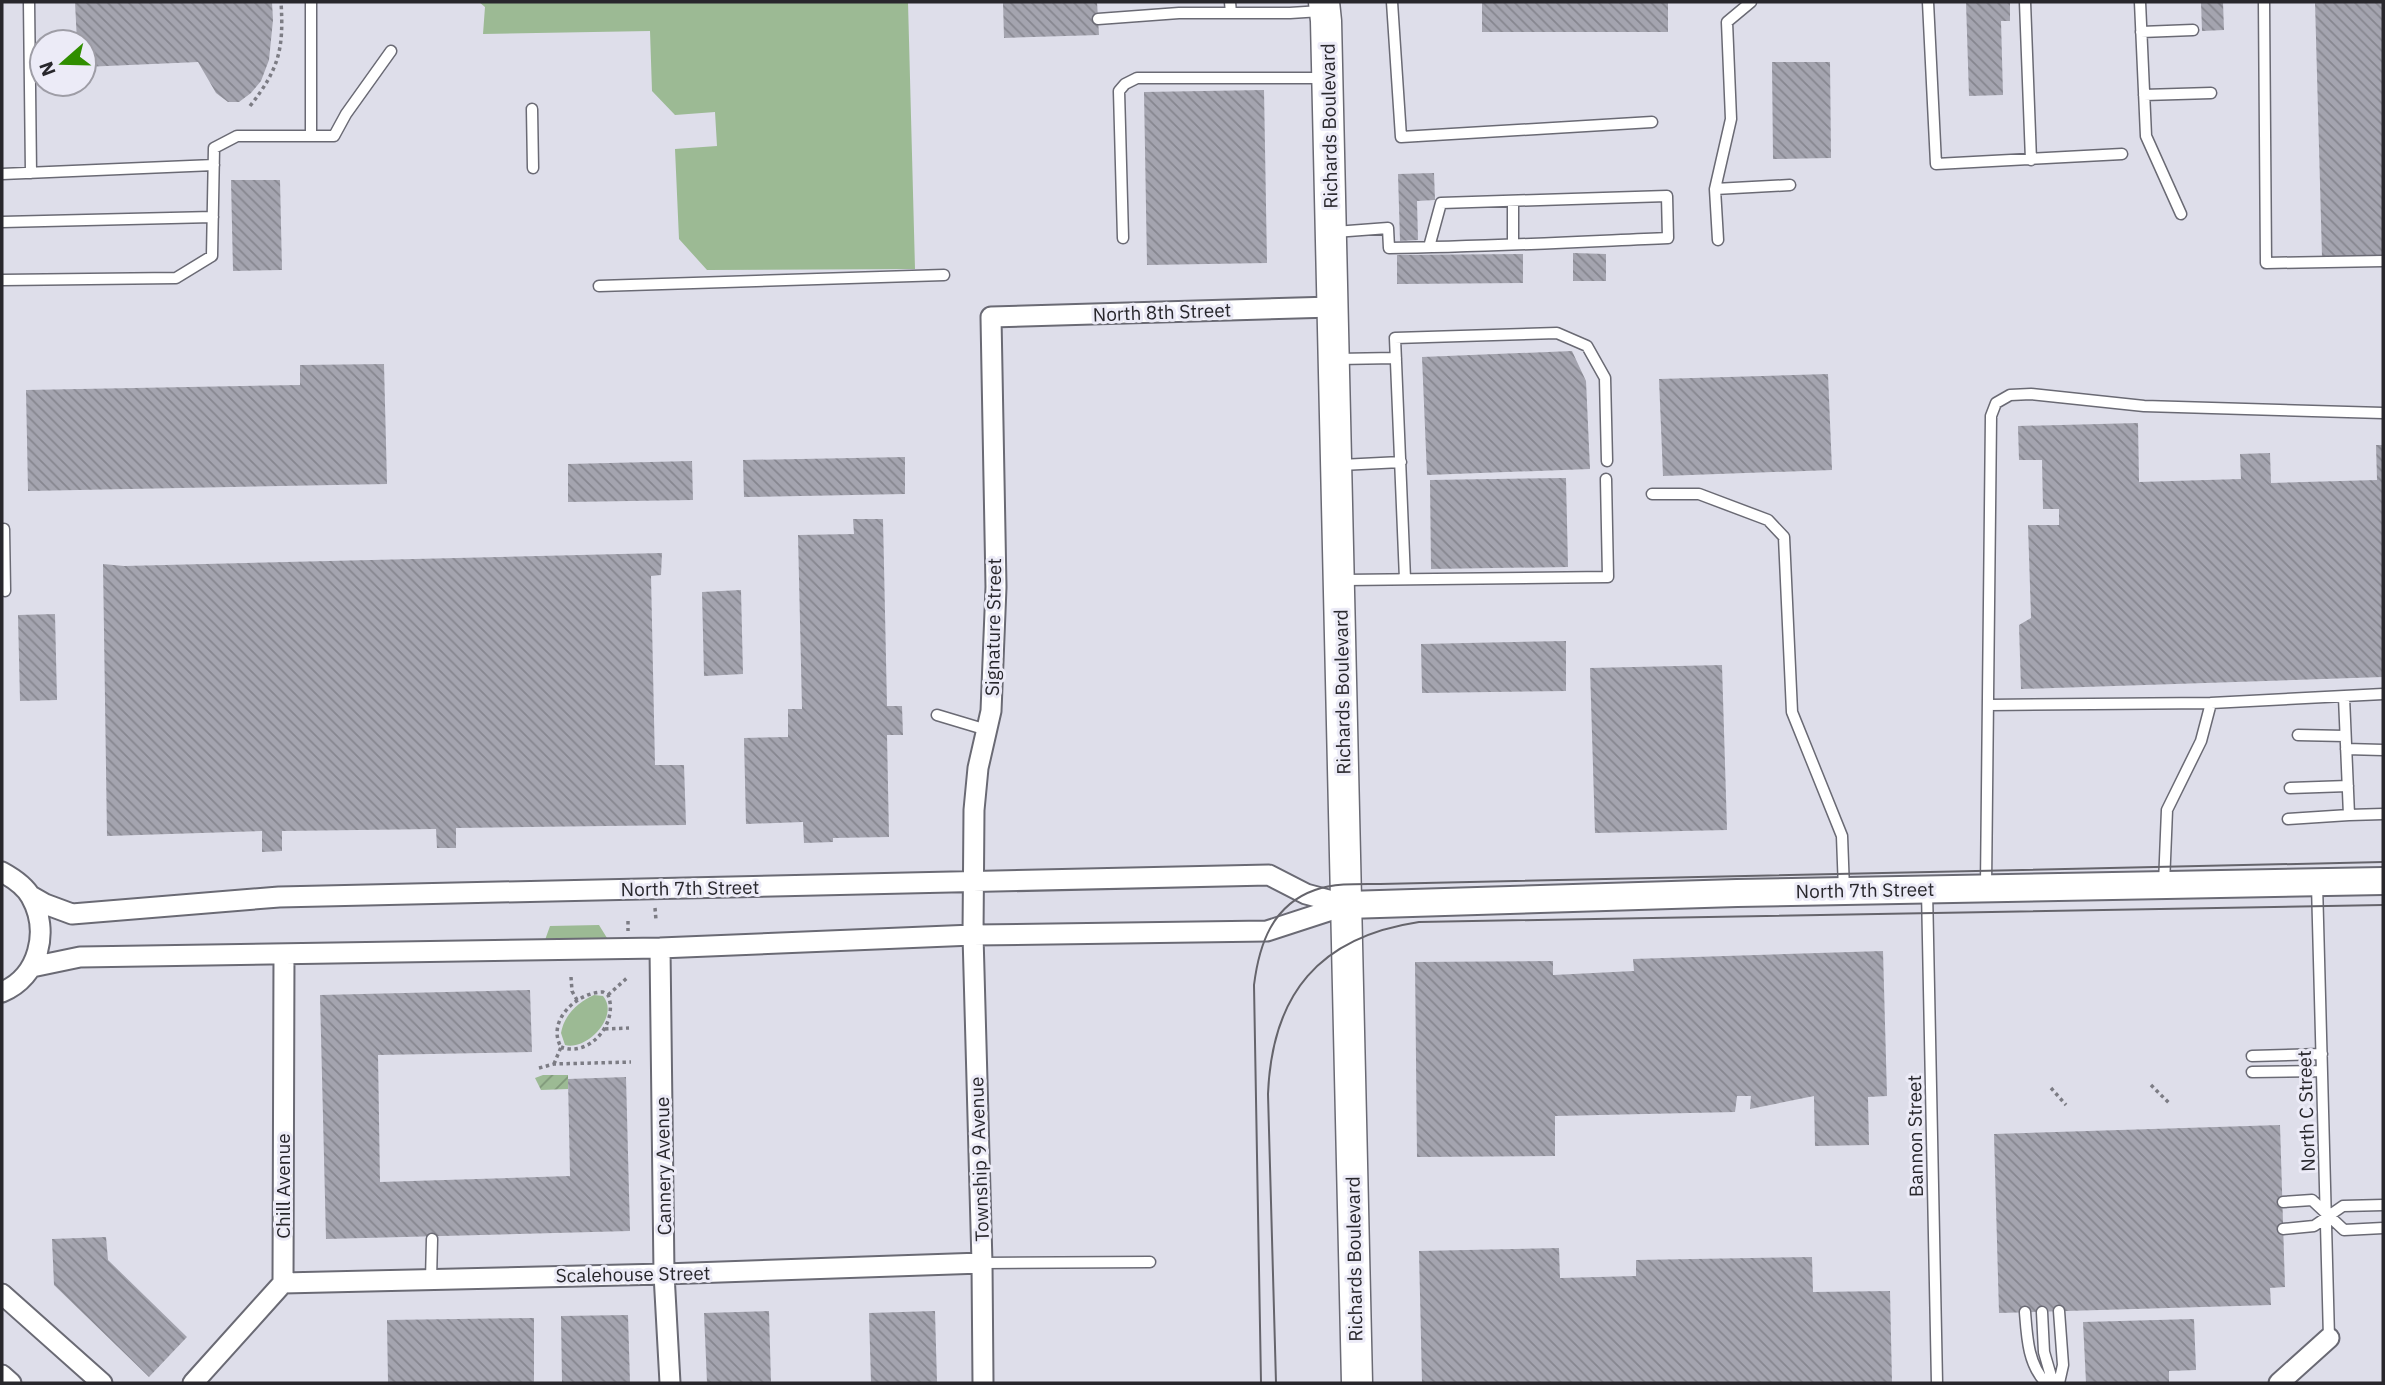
<svg xmlns="http://www.w3.org/2000/svg" width="2385" height="1385" font-family="'IBM Plex Sans',sans-serif">
<defs>
<pattern id="garden-furrows" width="10" height="10" patternUnits="userSpaceOnUse" patternTransform="scale(1.75)"><rect width="10" height="10" fill="#9cba94"/><path d="M-1 1l2-2M0 10L10 0M9 11l2-2" fill="none" stroke="#7f9779"/></pattern>
<pattern id="building-back-hatch" width="6" height="6" patternUnits="userSpaceOnUse" patternTransform="scale(1.75)"><rect width="6" height="6" fill="#a4a4af"/><path d="M-1 5l2 2M0 0l6 6M5-1l2 2" fill="none" stroke="#86868f"/></pattern>
</defs>
<rect width="100%" height="100%" fill="#dedeea"/>
<path fill="#9cba94" d="M479,2H908L915,269L707,270L679,239L675,149L717,146L715,112L675,115L652,91L650,31L483,34L485,7Z
M599,925L607,938L545,940L550,926Z
M594,995L603,996C620,1016 587,1051 565,1045L561,1033C564,1015 578,1002 594,995Z"/>
<path fill="url(#garden-furrows)" d="M543,1075H568V1089L541,1090L535,1078Z"/>
<path fill="url(#building-back-hatch)" d="M75,2H272L273,20L269,60L261,81L251,93L239,102H228L216,93L198,62L84,67V42H77Z
M1003,2H1097L1099,35L1004,38Z
M1482,2H1668V32H1482Z
M1966,2H2010V21H2001L2003,95L1969,96Z
M2201,2H2223L2224,30L2202,31Z
M2315,2H2383V255L2322,257Z
M1772,62H1830L1831,158L1773,159Z
M1264,90L1267,263L1147,265L1144,92Z
M1434,173L1435,200L1417,201L1418,240L1400,241L1398,174Z
M231,180H280L282,270L233,271Z
M1573,253L1606,254V281H1573Z
M1523,254V283L1397,284V255Z
M1572,351L1586,381L1590,469L1427,475L1422,357Z
M384,364L387,484L28,491L26,390L300,385V365Z
M1828,374L1832,470L1663,476L1659,379Z
M2138,423L2139,482L2241,479L2240,454L2270,453L2271,483L2377,480L2376,445H2383V677L2021,689L2019,625L2031,618L2028,525H2059V509H2043L2042,460H2019L2018,426Z
M905,457V494L744,497L743,460Z
M692,461L693,500L568,502V464Z
M1566,478L1568,567L1431,569L1430,480Z
M853,519H883L887,706H902L903,735H887L889,837L833,838V842L804,843L803,822L746,824L744,738L788,737V709H802L798,535L854,534Z
M662,553L661,575L651,576L655,765H684L686,825L456,828V848H437L436,829L282,831V851L262,852V831L107,836L103,564L124,566Z
M741,590L743,674L704,676L702,592Z
M55,614L57,700L20,701L18,615Z
M1566,641V691L1422,693L1421,644Z
M1722,665L1727,830L1595,833L1590,668Z
M1883,951L1887,1096L1868,1097L1869,1145L1815,1146L1814,1096L1750,1109L1751,1096H1737L1735,1112L1555,1116V1156L1417,1157L1415,962L1553,961V975L1634,971L1633,959Z
M530,990L532,1052L378,1055L380,1182L570,1176L568,1079L626,1077L630,1231L326,1239L320,995Z
M2280,1125L2285,1287L2270,1288L2271,1305L1999,1313L1994,1134Z
M106,1237L108,1260L187,1337L149,1377L54,1285L52,1239Z
M1559,1248L1560,1278L1636,1276V1260L1812,1257L1813,1292L1890,1291L1892,1383H1422L1419,1251Z
M769,1311L771,1383H707L704,1313Z
M935,1311L937,1383H871L869,1313Z
M628,1315L630,1383H562L561,1316Z
M534,1318V1383H388L387,1320Z
M2194,1319L2196,1370L2169,1371V1383H2086L2083,1322Z"/>
<g fill="none" stroke-linecap="round" stroke-linejoin="round">
<defs>
<path id="service" d="M29,2L31,173
M311,2V136
M1230,2L1231,13H1290L1321,11
M1392,2L1401,137L1652,122
M1928,2L1936,164L2122,154
M2025,2L2031,160
M2140,2L2146,136L2181,214
M2264,2L2266,263L2383,261
M1098,19L1179,13H1231
M2141,32L2193,30
M2144,95L2211,93
M532,109L533,168
M2,174L214,165
M1715,189L1790,185
M2,222L213,217
M1335,232L1388,228L1389,248C1482,247 1575,242 1668,238L1667,196L1441,203L1429,247
M1123,238L1119,91L1125,84L1137,78H1324
M1718,240L1715,189L1731,119L1727,22L1751,2
M1513,244V201
M2,280L176,278L212,256L214,148L237,136H334L346,114L391,51
M599,286L944,275
M1337,359L1396,358
M1341,465L1401,462
M1652,494H1699L1768,520L1784,537L1792,712L1842,836L1844,890
M4,529L5,591
M1405,579L1395,338L1557,333L1587,346L1605,378L1607,461
M1344,580L1608,577L1606,479
M2344,697L2349,815L2383,814
M2211,703L2383,694
M1989,705L2211,703L2201,741L2167,810L2164,884
M937,715L987,730
M2298,735L2345,736
M2346,749L2383,750
M2290,788L2348,786
M2288,819L2349,815
M2317,884L2329,1338
M1986,886L1991,416L1996,403L2010,395L2031,394L2144,406L2383,413
M1927,890L1937,1383
M2252,1056L2322,1054
M2252,1072L2322,1071
M2283,1202L2312,1200L2344,1230L2383,1228
M2283,1229L2314,1226L2343,1206L2383,1205
M982,1263L1150,1262
M431,1280L432,1239
M2059,1311L2063,1365L2059,1383
M2025,1312C2027,1338 2028,1364 2046,1383
M2042,1312L2044,1352L2053,1383"/>
<path id="minor" d="M2,872C13,878 25,886 31,897C50,931 39,977 2,992
M31,896L45,904L72,914L279,897L1269,875L1306,894L1347,905
M660,948L664,1274L670,1383
M32,967L80,957L660,948L973,935L1267,931L1347,905
M283,1283L664,1274L982,1263
M2,1294L102,1383
M2,1375L11,1383
M193,1383L283,1283L284,954
M983,1383L982,1263L973,935L974,810L978,768L991,711L996,587L991,317L1333,307
M2279,1383L2329,1338"/>
<path id="secondary" d="M1347,905L1737,893L2383,881"/>
<path id="primary" d="M1324,2L1326,21L1357,1383"/>
</defs>
<use href="#service" stroke="#6a6a74" stroke-width="13"/>
<use href="#minor" stroke="#6a6a74" stroke-width="23"/>
<use href="#secondary" stroke="#6a6a74" stroke-width="30"/>
<use href="#primary" stroke="#6a6a74" stroke-width="33"/>
<path stroke="#7c7c84" stroke-width="3.5" stroke-dasharray="3.5 3.5" stroke-linecap="butt" d="M250,106C279,69 284,49 281,2
M655,908L656,920
M628,921V931
M571,977L572,991L577,1000
M608,995L627,978
M605,1029L629,1028
M554,1064L561,1047C546,1021 577,992 603,992L608,995C619,1022 590,1058 561,1047
M539,1068L554,1064L631,1062
M2151,1085L2169,1103
M2051,1088L2066,1105"/>
<use href="#service" stroke="#fff" stroke-width="10"/>
<use href="#minor" stroke="#fff" stroke-width="19"/>
<use href="#secondary" stroke="#fff" stroke-width="26"/>
<use href="#primary" stroke="#fff" stroke-width="30"/>
<path stroke="#65646b" stroke-width="2" d="M1261,1383L1254,985C1259,945 1272,905 1315,890C1335,883 1359,884 1380,884L2383,862
M1276,1383L1268,1094C1272,994 1319,937 1419,922L2383,905"/>
</g>
<g text-anchor="middle" stroke-width="6" stroke-linejoin="round" paint-order="stroke">
<g font-size="19" fill="#28272c" stroke="#ecebf7">
<text transform="translate(1329 126) rotate(-91)" y="7">Richards Boulevard</text>
<text transform="translate(1162 312) rotate(-2)" y="7">North 8th Street</text>
<text transform="translate(993 627) rotate(-89)" y="7">Signature Street</text>
<text transform="translate(1342 692) rotate(-91)" y="7">Richards Boulevard</text>
<text transform="translate(690 888) rotate(-1)" y="7">North 7th Street</text>
<text transform="translate(1865 890) rotate(-1)" y="7">North 7th Street</text>
<text transform="translate(2306 1111) rotate(-92)" y="7">North C Street</text>
<text transform="translate(1915 1136) rotate(-91)" y="7">Bannon Street</text>
<text transform="translate(979 1159) rotate(-92)" y="7">Township 9 Avenue</text>
<text transform="translate(663 1166) rotate(-91)" y="7">Cannery Avenue</text>
<text transform="translate(283 1186) rotate(-90)" y="7">Chill Avenue</text>
<text transform="translate(1354 1259) rotate(-91)" y="7">Richards Boulevard</text>
<text transform="translate(633 1274) rotate(-1)" y="7">Scalehouse Street</text>
</g>
</g>
<rect width="2385" height="1385" fill="none" stroke="#28272c" stroke-width="7"/>
<g transform="translate(63 63) rotate(250)"><circle r="33" fill="#ecebf7" stroke="#9e9da6" stroke-width="2"/>
<path d="M0-5L12 26L0 18L-12 26Z" fill="#308e00"/>
<text y="-10" font-size="19" font-weight="bold" text-anchor="middle" fill="#28272c">N</text>
</g>
</svg>
